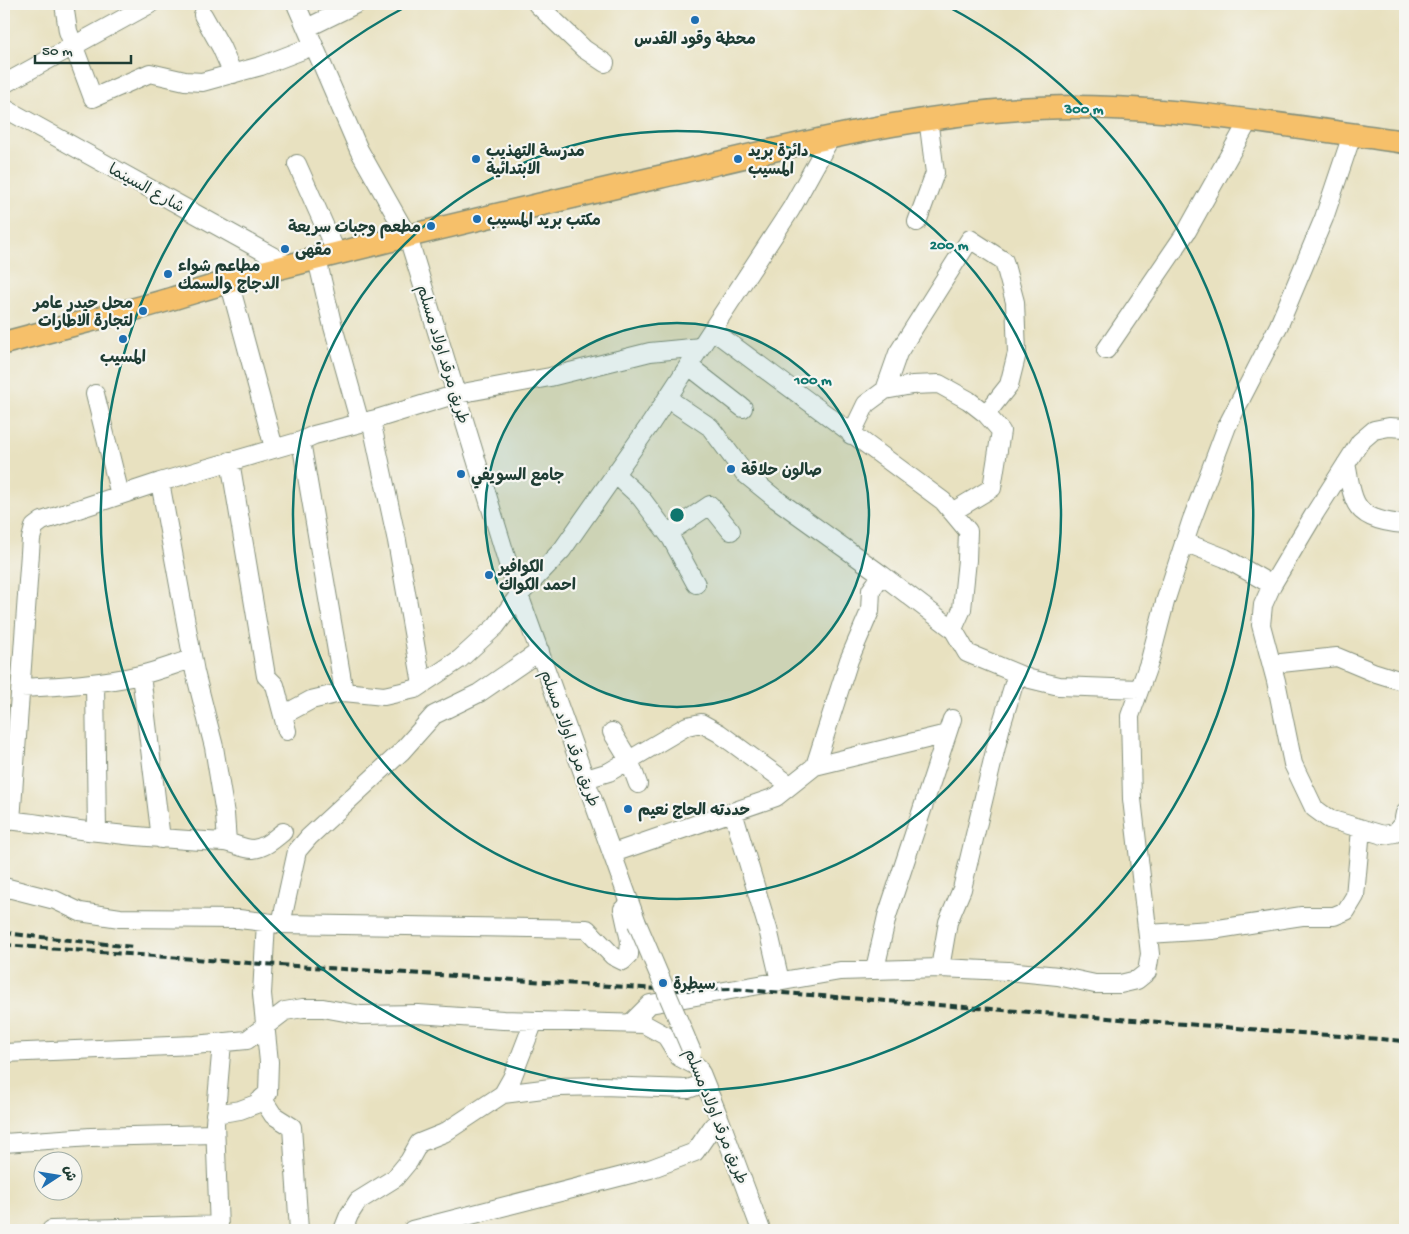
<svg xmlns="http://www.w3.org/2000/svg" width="1409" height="1234" font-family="'Gochi Hand','Playpen Sans Arabic',sans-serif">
<rect width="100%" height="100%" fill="#f6f6f2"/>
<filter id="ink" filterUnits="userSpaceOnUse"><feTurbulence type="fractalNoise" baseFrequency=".02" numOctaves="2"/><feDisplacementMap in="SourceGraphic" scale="10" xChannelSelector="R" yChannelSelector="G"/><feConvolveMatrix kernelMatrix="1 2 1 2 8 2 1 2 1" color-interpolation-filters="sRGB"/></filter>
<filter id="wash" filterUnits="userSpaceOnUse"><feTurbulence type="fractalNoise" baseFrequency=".0096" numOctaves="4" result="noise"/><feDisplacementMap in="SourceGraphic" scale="20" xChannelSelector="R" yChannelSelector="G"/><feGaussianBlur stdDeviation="1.12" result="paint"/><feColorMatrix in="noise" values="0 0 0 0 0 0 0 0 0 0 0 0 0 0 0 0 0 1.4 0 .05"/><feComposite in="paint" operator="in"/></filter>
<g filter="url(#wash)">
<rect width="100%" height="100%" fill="#e8e1c0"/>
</g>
<g filter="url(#ink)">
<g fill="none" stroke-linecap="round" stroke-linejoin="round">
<defs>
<path id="minor" d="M64,4L68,31L93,98L150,73L185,81L202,82L261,66L313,46
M296,4L359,150L408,237L509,567L637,923
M537,4L584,49L605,63
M203,15L221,47L233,74
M307,28L356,4
M4,84L150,4
M4,108L290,266
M297,164L337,254
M917,222L935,173L928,118
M317,259L332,323L360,423
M229,281L274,448
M712,330L943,501L968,531L967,560L962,609L953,629L967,653L1030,679L1059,686L1139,689
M1106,350L1187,231L1249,120
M689,366L743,408
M885,390L898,353L970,239L1004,261L1015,302L1017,353L1009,385L986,414
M95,394L120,495
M667,398L710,427L745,474L776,499L882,575L953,629
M371,420L397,541L422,684
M1405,428L1389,427L1374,430L1360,442L1315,513L1272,585L1263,605L1261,625L1276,681L1293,764L1314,808L1329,819L1383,835L1395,833L1403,823L1405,813
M851,435L866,404L885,390L912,385L939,384L968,400L986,414L1001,431L992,488L952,512
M301,441L344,692
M230,461L266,676L275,685L287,731
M1346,464C1349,476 1350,492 1356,503C1364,519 1389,523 1405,524
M615,474L641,498L671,538L696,584
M160,482L195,672L214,747L225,814L227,842
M668,533L710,505L731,531
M1184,542L1225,558L1272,585
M1272,664L1337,657L1373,672L1405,682
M141,675L161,839
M95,683L97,832
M21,688C61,686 101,684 140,675C158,671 175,664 192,659
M283,715L311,700L344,692L384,696L415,689L460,659L496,626L519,595L562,550L651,423L791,209L831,137
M612,732L629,760L638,784
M815,766L849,660L870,611L871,590L882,575
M586,779L609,772L687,726L701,723L719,733L790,785
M733,812L768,929L780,981
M4,820C36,822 67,829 98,832C140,837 182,840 224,842C234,843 243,849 253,849C265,848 274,839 283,832
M11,821L31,539L34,527L42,521L160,482L301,441L314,435L376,419L457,394L550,377L650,352L701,347
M613,853L776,797L815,766L947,734
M4,887L55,900L80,912L120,918L239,919L281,924L587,929L613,956L623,961L629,955L630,941L623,909
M281,924L297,851L309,837L401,752L434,715L479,693L540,651
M1148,934L1212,930L1302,916H1334L1346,911L1355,896L1361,829
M940,968L948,922L962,889L1001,726L1017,674
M875,969L887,916L952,719
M631,1023L650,1004L840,971L940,968L1008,971L1058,976L1095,984H1120L1137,980L1147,972L1150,954L1132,799L1130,716L1150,660L1165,602L1191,522L1227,426L1279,325L1324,218L1352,135
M4,1053L194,1045L247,1040L285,1011L303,1008H323L361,1015L418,1014L503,1020L644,1024L666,1036L679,1057L698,1067
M701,1073L720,1120L761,1230
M503,1094L559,1087L603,1086L688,1089L705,1083
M262,1098L273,1115L292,1127L299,1230
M215,1114L240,1110L256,1104L268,1093L269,1062L262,994L266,922
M4,1143L91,1137L215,1134
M51,1230L219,1225
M219,1230L215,1123L222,1043
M343,1230L349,1215L358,1201L395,1178L409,1161L419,1143L444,1133L503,1094L512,1078L534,1021
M412,1230L650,1169L695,1152L713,1126L720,1120"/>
<path id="major" d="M4,343C52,330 101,318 150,305C189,294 228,281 267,271C397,238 528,207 659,177C796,145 934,107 1076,107C1187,108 1296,127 1405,142"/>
</defs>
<use href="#minor" stroke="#848f7a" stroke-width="20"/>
<use href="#major" stroke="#848f7a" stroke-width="25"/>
<use href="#minor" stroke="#fff" stroke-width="18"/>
<use href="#major" stroke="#f6c06b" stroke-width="22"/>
<path stroke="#1f3d34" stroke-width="4" stroke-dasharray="8 4" stroke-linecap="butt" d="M4,933L133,947
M4,945L263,964L675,990L732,989L1405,1041"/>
<defs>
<path id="minor-bridge" d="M637,923L692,1052"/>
</defs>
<use href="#minor-bridge" stroke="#848f7a" stroke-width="20" stroke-linecap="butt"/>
<use href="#minor-bridge" stroke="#fff" stroke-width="18"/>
</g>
</g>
<circle cx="677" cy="515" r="192" fill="#0f766e" fill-opacity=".12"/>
<g fill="none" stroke="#0f766e" stroke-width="2.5">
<circle cx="677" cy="515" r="192"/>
<circle cx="677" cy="515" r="384"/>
<path d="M943 4A576 576 0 1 1 411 4"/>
</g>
<g fill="#1f6fb2" stroke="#f6f6f2" stroke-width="2">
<circle cx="695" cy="20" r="5"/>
<circle cx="476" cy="159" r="5"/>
<circle cx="738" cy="159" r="5"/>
<circle cx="477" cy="219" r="5"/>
<circle cx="431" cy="226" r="5"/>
<circle cx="285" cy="249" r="5"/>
<circle cx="168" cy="274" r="5"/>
<circle cx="143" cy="311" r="5"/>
<circle cx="123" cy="339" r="5"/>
<circle cx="731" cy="469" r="5"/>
<circle cx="461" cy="474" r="5"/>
<circle cx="489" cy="575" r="5"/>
<circle cx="628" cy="809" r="5"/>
<circle cx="663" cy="983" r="5"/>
</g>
<g text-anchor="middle" stroke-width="4.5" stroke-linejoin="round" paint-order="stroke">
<g font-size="16" font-weight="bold" fill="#1f3d34" stroke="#f6f6f2" text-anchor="start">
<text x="695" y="44" text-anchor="middle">محطة وقود القدس</text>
<text x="486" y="156">مدرسة التهذيب<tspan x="486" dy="18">الابتدائية</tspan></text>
<text x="748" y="156">دائرة بريد<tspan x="748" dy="18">المسيب</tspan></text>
<text x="487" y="225">مكتب بريد المسيب</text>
<text x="421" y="232" text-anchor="end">مطعم وجبات سريعة</text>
<text x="295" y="255">مقهى</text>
<text x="178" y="271">مطاعم شواء<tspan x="178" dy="18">الدجاج والسمك</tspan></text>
<text x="133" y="308" text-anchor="end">محل حيدر عامر<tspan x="133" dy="18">لتجارة الاطارات</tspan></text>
<text x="123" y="362" text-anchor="middle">المسيب</text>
<text x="741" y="475">صالون حلاقة</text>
<text x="471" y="480">جامع السويفي</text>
<text x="499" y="572">الكوافير<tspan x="499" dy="18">احمد الكواك</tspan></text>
<text x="638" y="815">حددته الحاج نعيم</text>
<text x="673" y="989">سيطرة</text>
</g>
<g font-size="16" fill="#1f3d34" stroke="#f6f6f2">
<text transform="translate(147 187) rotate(29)" y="6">شارع السينما</text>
<text transform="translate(444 354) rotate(73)" y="6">طريق مرقد اولاد مسلم</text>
<text transform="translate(571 738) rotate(70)" y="6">طريق مرقد اولاد مسلم</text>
<text transform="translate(717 1116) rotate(68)" y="6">طريق مرقد اولاد مسلم</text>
</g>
</g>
<circle cx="677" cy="515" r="8" fill="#0f766e" stroke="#f6f6f2" stroke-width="2.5"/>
<g font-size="15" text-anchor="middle" font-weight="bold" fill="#0f766e" stroke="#f6f6f2" stroke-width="4.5" stroke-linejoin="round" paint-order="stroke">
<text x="1084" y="113">300 m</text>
<text x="949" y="249">200 m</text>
<text x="813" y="384">100 m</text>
</g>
<rect width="1409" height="1234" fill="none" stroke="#f6f6f2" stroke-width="20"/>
<g transform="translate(58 1176) rotate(78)"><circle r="24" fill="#f6f6f2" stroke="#a0aca6"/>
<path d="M0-4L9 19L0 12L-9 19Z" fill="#1f6fb2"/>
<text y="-8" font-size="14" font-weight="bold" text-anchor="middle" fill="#1f3d34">ش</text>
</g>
<path d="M35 55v8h96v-8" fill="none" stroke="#1f3d34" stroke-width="2.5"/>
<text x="42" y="55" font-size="15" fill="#1f3d34" stroke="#f6f6f2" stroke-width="4" paint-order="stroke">50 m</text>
</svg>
